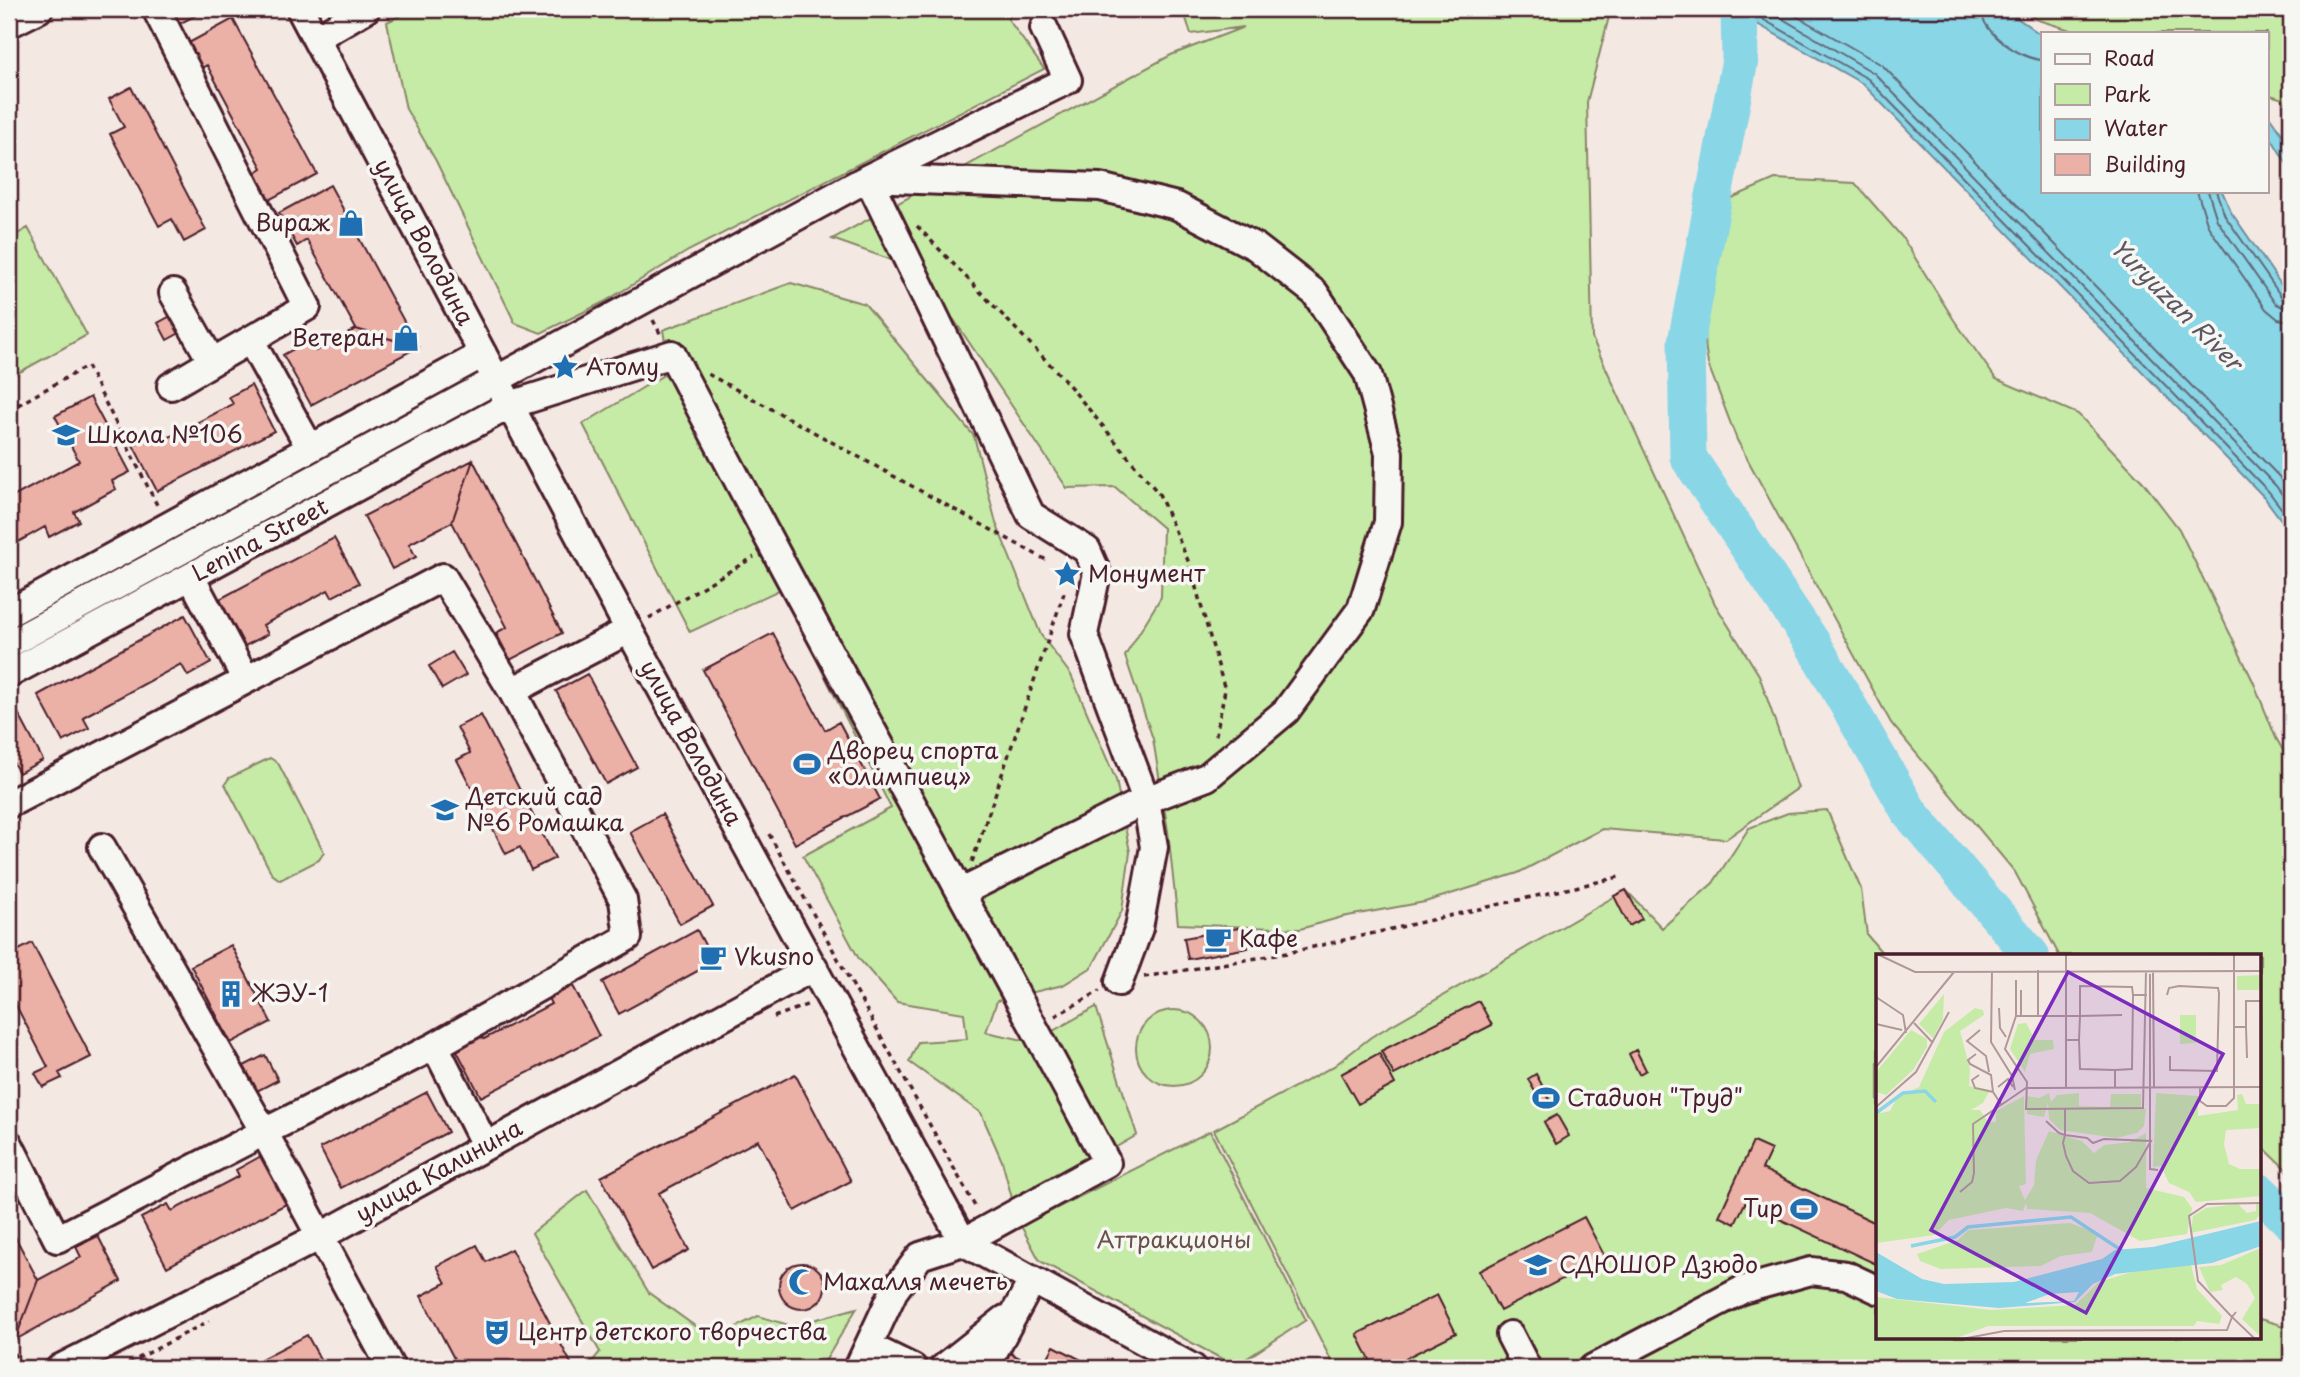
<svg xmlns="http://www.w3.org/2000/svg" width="2300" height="1377" font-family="'Playpen Sans',sans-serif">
<rect width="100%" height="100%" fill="#f4e8e3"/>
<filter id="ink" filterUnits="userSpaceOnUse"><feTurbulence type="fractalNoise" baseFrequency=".0143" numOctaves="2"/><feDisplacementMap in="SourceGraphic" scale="14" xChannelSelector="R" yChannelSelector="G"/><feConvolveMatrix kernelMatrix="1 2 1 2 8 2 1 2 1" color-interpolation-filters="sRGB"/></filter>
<g filter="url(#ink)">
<path fill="#c6eba6" stroke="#888568" stroke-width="2" d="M413,9H1015L1008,19L1044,69L688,251L604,302L541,333L515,323L436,161L406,109L387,22Z
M1183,9H1611L1587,102L1592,338L1715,604L1759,675L1798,788L1726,839L1602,829L1518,873L1425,902L1342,917L1300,929L1178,924L1168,831L1153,739L1125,656L1161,597L1163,528L1115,487L1067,488L954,320L892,260L832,239L1171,55L1244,27L1191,34Z
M2025,9H2291V113L2283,99L2267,94V33H2080L2035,19Z
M1775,179L1855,183L1902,237L1954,320L1996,379L2078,414L2143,482L2179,529L2253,681L2276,738L2291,764V1174L2266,1150L2260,1148V955H2059L2015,872L1891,723L1737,440L1708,364L1695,277L1704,210Z
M28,228L87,335L9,378V239Z
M791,283L865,304L974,436L996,523L1041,635L1071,675L1116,780L1130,852L1122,911L1092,967L1063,985L997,1001L986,1032L1033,1042L1096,1007L1137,1135L1014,1206L1002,1161L981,1113L909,1062L918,1042L967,1039L964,1013L897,1002L859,959L803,856L891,808L781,589L690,632L583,424L670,371L663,330Z
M270,758L278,763L324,852L319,860L280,880L272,874L225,784L229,778Z
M1827,810L1861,889L1867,935L1884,955H1878V1337H2260V1319L2291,1328V1368H1335L1214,1130L1334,1066L1371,1037L1626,890L1662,928L1713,883L1749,828L1788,813Z
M1136 1048a38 38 0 1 1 76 0a38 38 0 1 1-76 0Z
M1210,1131L1306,1320L1235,1366L1040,1261L1021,1226Z
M587,1190L649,1293L713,1339L758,1316L792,1326L857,1308L821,1368H587L600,1352L532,1233Z"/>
<path fill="#89d6e7" stroke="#708d9c" stroke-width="2" d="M1746,9H2004L2043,36V191H2222L2231,212L2291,299V533L2264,497L1863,84L1759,25Z
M2267,113L2291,146V171L2267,131Z"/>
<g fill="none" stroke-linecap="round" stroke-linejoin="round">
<path stroke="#636876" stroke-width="2" d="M1755,9L1764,20L1868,79L2269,492L2291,521
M1766,9L1874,73L2276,486L2291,507
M1784,9L1882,65L2291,489
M1981,9C1982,33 2020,59 2043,60
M2197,191L2208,226L2266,309L2278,319L2291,321
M2208,191L2217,220L2275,303L2291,311
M2216,191L2225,216L2283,299L2291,302"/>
<path stroke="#89d6e7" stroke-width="37" d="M1739,9L1740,60L1686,342L1688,457L1813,644L1910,813L2031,955
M2260,1192L2291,1222"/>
</g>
<path fill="#ebb0a6" stroke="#4a1f2b" stroke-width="2" d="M168,9H208L177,25Z
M233,19L317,174L267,201L253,174L262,168L207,65L198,70L185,45Z
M131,87L206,230L184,242L172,219L159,226L110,134L124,127L109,99Z
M330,185L418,347L356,329L307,240L297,246L279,213Z
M176,313L185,330L167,340L158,323Z
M356,329L418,347L311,405L283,355L310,340L316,351Z
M251,385L274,431L157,491L133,445L159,431L164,440L233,404L229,397Z
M90,397L130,472L112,481L116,489L74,512L79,521L49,537L45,527L9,547V499L79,461L55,416Z
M473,460L452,522L409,544L416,557L392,569L364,516Z
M473,460L562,633L510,660L496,633L507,627L452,522Z
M334,538L359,583L332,597L328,590L263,625L268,634L241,648L216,601Z
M185,615L211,663L188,676L181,664L83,717L89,728L63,742L38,695Z
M773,633L825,730L839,722L880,799L795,844L703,670Z
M452,652L466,675L442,689L429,666Z
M587,674L637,767L606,784L556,691Z
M16,709L43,760L19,773L14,764L9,767V713Z
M481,715L555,858L531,870L520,847L506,854L457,760L470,753L457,727Z
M662,814L713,906L680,924L630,832Z
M1626,890L1642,919L1629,926L1614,896Z
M1244,927L1248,948L1188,959L1184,938Z
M697,930L714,962L619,1014L602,982Z
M32,943L91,1057L59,1073L62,1078L43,1087L35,1073L48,1067L9,992V955Z
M231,945L271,1022L231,1043L191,966Z
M573,986L599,1036L481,1097L455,1047L478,1035L484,1039L551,1004L548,998Z
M1479,1001L1492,1025L1394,1075L1381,1051Z
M1636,1050L1646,1070L1639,1074L1629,1054Z
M1379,1053L1395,1084L1358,1104L1341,1074Z
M265,1055L278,1080L257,1091L244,1066Z
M795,1074L851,1181L795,1211L758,1140L659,1193L689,1250L651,1270L601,1177Z
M1536,1074L1551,1102L1543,1106L1528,1079Z
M427,1092L448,1132L341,1188L320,1148Z
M1557,1115L1569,1136L1556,1144L1544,1122Z
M1753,1142L1771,1150L1762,1169L1878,1224V1265L1745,1203L1735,1224L1719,1216Z
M263,1155L288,1203L167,1267L141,1218L168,1204L172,1211L239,1176L236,1170Z
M1584,1217L1605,1257L1500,1311L1479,1271Z
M9,1225L38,1280L15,1340L9,1328Z
M98,1236L121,1281L15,1340L38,1280L81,1257L76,1247Z
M477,1245L486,1262L511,1249L573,1367L459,1368L421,1296L446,1283L437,1266Z
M779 1286a23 23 0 1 1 46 0a23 23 0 1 1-46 0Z
M1437,1295L1456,1333L1386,1368H1374L1357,1334Z
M307,1335L325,1368H244Z
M1054,1346L1097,1368H1042Z
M1010,1353L1039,1368H1002Z"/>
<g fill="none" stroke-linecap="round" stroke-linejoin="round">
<defs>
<path id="minor" d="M156,9L307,307L212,362
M300,9L629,630L963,1242L1193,1368
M9,24L39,9
M316,38L366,9
M251,341L310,448
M171,386L212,362L173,293
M191,577L246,680
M9,613L483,354
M9,644L868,178L1068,80L1044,28
M9,674L510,405L672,354C812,627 963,893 1107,1163L963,1242L920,1256L894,1291L858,1368
M9,804L443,577L512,691
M102,847L264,1132L435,1046
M962,892L1146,800L1207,777L1286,711L1361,609L1388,522L1389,453L1368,374L1315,293L1256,247L1177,206L1100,187L868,178L1031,515L1087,550L1097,573L1084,634L1146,800L1154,847L1139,928L1119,982
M9,1144L57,1239L264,1132L391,1368
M485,1145L435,1046L628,937L623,900L512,691L629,630
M1510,1335L1527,1368
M870,1347L913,1368
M60,1368L321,1236L814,967
M943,1368L1005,1319
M985,1368L1032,1281
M1593,1368L1742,1290L1811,1271L1846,1275L1878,1290"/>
</defs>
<use href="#minor" stroke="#4a1f2b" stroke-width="32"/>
<path stroke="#4a1f2b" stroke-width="3.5" stroke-dasharray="5 5" stroke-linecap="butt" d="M917,226L1063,378L1159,494L1189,563L1225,690L1215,739
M653,320L661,335
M708,374L1048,561
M9,410L87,366L158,507
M649,618L754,557
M769,834L977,1210
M972,862L1064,593
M1144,977L1287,953L1619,877
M1055,1016L1100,991
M774,1017L809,1004
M9,1344L22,1368
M27,1368L37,1363
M120,1368L209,1321"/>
<use href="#minor" stroke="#f6f6f2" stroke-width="26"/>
</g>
</g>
<defs>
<symbol id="shop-bare" viewBox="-9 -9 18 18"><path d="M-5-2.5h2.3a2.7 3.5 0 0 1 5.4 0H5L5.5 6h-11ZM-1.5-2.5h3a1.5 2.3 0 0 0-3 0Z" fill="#1f6fb2" stroke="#f6f6f2" stroke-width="2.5" paint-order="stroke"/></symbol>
<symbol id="sight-bare" viewBox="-9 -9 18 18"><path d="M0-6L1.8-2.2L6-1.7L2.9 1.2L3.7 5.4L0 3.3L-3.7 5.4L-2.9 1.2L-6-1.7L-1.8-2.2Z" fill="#1f6fb2" stroke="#f6f6f2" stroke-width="2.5" paint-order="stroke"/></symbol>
<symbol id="school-bare" viewBox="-9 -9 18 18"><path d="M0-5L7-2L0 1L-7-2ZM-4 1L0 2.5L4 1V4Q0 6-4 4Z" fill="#1f6fb2" stroke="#f6f6f2" stroke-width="2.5" paint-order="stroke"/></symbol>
<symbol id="stadium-bare" viewBox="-9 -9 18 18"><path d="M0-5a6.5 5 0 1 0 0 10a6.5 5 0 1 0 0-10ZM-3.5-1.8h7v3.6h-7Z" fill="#1f6fb2" stroke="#f6f6f2" stroke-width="2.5" paint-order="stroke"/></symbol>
<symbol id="cafe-bare" viewBox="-9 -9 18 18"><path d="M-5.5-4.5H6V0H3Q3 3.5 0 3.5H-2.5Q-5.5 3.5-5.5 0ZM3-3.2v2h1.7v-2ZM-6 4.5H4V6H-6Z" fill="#1f6fb2" stroke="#f6f6f2" stroke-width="2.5" paint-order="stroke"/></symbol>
<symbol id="building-bare" viewBox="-9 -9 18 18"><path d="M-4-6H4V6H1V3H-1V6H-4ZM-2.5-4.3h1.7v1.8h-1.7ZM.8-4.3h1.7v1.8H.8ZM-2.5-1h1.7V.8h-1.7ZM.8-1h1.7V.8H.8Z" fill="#1f6fb2" stroke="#f6f6f2" stroke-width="2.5" paint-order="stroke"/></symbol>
<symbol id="mosque-bare" viewBox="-9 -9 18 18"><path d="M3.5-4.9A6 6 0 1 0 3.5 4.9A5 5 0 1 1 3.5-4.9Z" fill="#1f6fb2" stroke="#f6f6f2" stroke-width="2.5" paint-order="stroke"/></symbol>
<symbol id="theatre-bare" viewBox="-9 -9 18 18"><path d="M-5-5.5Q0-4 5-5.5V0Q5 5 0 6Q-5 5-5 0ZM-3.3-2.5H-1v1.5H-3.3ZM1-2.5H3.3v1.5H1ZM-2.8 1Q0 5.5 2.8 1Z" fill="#1f6fb2" stroke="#f6f6f2" stroke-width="2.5" paint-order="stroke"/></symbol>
</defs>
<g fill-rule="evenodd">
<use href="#shop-bare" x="332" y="204" width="38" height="38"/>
<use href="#shop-bare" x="387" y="319" width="38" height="38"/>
<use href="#sight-bare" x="546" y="348" width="38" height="38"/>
<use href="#school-bare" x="47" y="416" width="38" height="38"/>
<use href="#sight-bare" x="1048" y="555" width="38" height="38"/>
<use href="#stadium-bare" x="788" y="745" width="38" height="38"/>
<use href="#school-bare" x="426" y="791" width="38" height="38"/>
<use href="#cafe-bare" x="1199" y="920" width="38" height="38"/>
<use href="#cafe-bare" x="694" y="938" width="38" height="38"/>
<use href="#building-bare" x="212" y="975" width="38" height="38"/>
<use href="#stadium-bare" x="1527" y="1079" width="38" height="38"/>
<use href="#stadium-bare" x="1785" y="1190" width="38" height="38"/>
<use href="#school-bare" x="1519" y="1246" width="38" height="38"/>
<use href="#mosque-bare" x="783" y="1263" width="38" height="38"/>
<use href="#theatre-bare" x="478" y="1313" width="38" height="38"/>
</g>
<g text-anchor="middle" stroke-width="7" stroke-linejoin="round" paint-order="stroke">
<g font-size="23" fill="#4a1f2b" stroke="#f6f6f2" text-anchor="start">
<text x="330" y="231" text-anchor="end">Вираж</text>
<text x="385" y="346" text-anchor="end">Ветеран</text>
<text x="586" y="375">Атому</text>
<text x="87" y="443">Школа №106</text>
<text x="1088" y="582">Монумент</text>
<text x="828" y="759">Дворец спорта<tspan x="828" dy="26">«Олимпиец»</tspan></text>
<text x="466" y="805">Детский сад<tspan x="466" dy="26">№6 Ромашка</tspan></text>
<text x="1239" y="947">Кафе</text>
<text x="734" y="965">Vkusno</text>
<text x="252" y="1002">ЖЭУ-1</text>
<text x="1567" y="1106">Стадион "Труд"</text>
<text x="1783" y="1217" text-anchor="end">Тир</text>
<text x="1559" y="1273">СДЮШОР Дзюдо</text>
<text x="823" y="1290">Махалля мечеть</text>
<text x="518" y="1340">Центр детского творчества</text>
</g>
<g font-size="23" fill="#4a1f2b" stroke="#f6f6f2">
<text transform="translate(424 242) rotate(62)" y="8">улица Володина</text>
<text transform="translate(260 540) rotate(-28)" y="8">Lenina Street</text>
<text transform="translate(691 743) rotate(61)" y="8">улица Володина</text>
<text transform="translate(439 1171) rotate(-29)" y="8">улица Калинина</text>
</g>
<g font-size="23" fill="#69524a" stroke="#f6f6f2">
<text x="1174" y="1248">Аттракционы</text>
</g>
<g font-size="24" font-style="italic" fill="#5d5663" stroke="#f6f6f2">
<text transform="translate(2176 305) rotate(45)" y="8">Yuryuzan River</text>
</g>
</g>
<g transform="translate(1876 954)">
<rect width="385" height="385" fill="#f4e8e3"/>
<path d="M385,21V36H361V22ZM68,40L67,65L57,84L43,70ZM99,54L107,56L108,61L84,77L94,115L93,132L114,136L107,149L95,156H104L112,168H120V157L148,142L150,230L143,232L149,246L158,231L160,206L173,177L206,187L218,199L228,191L254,188L270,179V234L308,243L316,254L311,280L264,287L214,259L151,255L150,249L147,257L130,254L73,266L58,281L0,289V160L14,157L21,144L43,133L68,78ZM304,61H320V89L304,90ZM150,69L159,86H177L178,95L154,100L149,118L134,95L142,70ZM35,76L51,85V93L37,116L10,141L0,138V118ZM173,139L175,148L181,141L203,139V152L234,153L235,140H265V153L270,155L268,172L261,179L240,184L184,176L173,165L172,149L168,163L151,160V142L163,144ZM280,139L322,142V162L362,156L361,141L366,140L370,150H385V174L350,176L348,190L353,210L364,215H385V242L320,248L313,238L293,229L285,212L277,213ZM385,249V260L379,266L315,279L317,262L330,254L362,250L371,259L380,257V250ZM194,269L222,279L216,298L185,302L165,312L65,315L44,307L41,300L82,286L92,276ZM385,294V383L366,365L379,344L371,330L360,323L345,331L347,336L334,338L323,313L345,311ZM315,311L321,335L346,362L343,370L321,367L318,372H112L78,385H0V343L115,356L199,351L223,328L259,317Z" fill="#c6eba6"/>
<path d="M385,267V292L336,309L239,320L217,330L199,348L123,354L21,345L0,337V298L46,325L68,330L138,328L226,305L239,296L277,293ZM203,338L198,347L149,349L174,340Z" fill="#89d6e7" fill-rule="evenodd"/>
<path fill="none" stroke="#89d6e7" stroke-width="3.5" d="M0,159L27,139L49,137L60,148M35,292L79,283L92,273L195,263L248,298"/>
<path fill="none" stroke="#b09899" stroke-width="2" d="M1,0L39,18L385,17M190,0V134M116,17L115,88L136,122L139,136M277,17L278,133M274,20V215L282,216M140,26V62H204V32L256,33L257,41H271M145,36V62M291,41L293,34L303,32L342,34L343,39L341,117L294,116V102M0,43L27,61L30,79M123,54L124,74L130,83M140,62L129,95L151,128L150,155L267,154L270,17M162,62V16M38,69L57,89M0,70L26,76M357,73H370L371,104M370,73V47H385M104,76L91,87L110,102L113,118M190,86H203L204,115L239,116V133M203,86L204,62L246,61M100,100L92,106L94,110L115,121L117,138M0,113L78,18M239,116L256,115L257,41M103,121L96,126L99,134L117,138L125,150M122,133L132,125L137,133M324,133V147L331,152H350L358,144V0M0,153L40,118L73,58M170,167L183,179L189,181L211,184L217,189L228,185L275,187L260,213L244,227L213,229L197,217L190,202L187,189L189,181V155M84,238L96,228L98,219L97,170L150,134L385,133M360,358L356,363L379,385M86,385L128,377L351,376L356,363L322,327L313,262L331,250L385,249"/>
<path fill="#7b2cbf" fill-opacity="0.15" stroke="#7b2cbf" stroke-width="3.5" d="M192,18L347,100L210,359L55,276Z"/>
<rect width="385" height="385" fill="none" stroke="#4a1f2b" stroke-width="3.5"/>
</g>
<rect width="2300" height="1377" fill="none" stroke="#f6f6f2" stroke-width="35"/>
<rect x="18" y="18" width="2265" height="1342" fill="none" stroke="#4a1f2b" stroke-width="2.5" filter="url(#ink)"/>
<rect x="2041" y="32" width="228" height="161" fill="#f6f6f2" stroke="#b1a0a2" stroke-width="2"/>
<rect x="2055" y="54" width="35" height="10" fill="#f6f6f2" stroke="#b1a0a2" stroke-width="2"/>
<text x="2104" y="66" font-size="21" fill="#4a1f2b">Road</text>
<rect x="2055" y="84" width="35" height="21" fill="#c6eba6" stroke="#b1a0a2" stroke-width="2"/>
<text x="2104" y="102" font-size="21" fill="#4a1f2b">Park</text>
<rect x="2055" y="119" width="35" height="21" fill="#89d6e7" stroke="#b1a0a2" stroke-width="2"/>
<text x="2104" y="136" font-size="21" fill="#4a1f2b">Water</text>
<rect x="2055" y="154" width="35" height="21" fill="#ebb0a6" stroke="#b1a0a2" stroke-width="2"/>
<text x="2104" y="172" font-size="21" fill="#4a1f2b">Building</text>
</svg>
